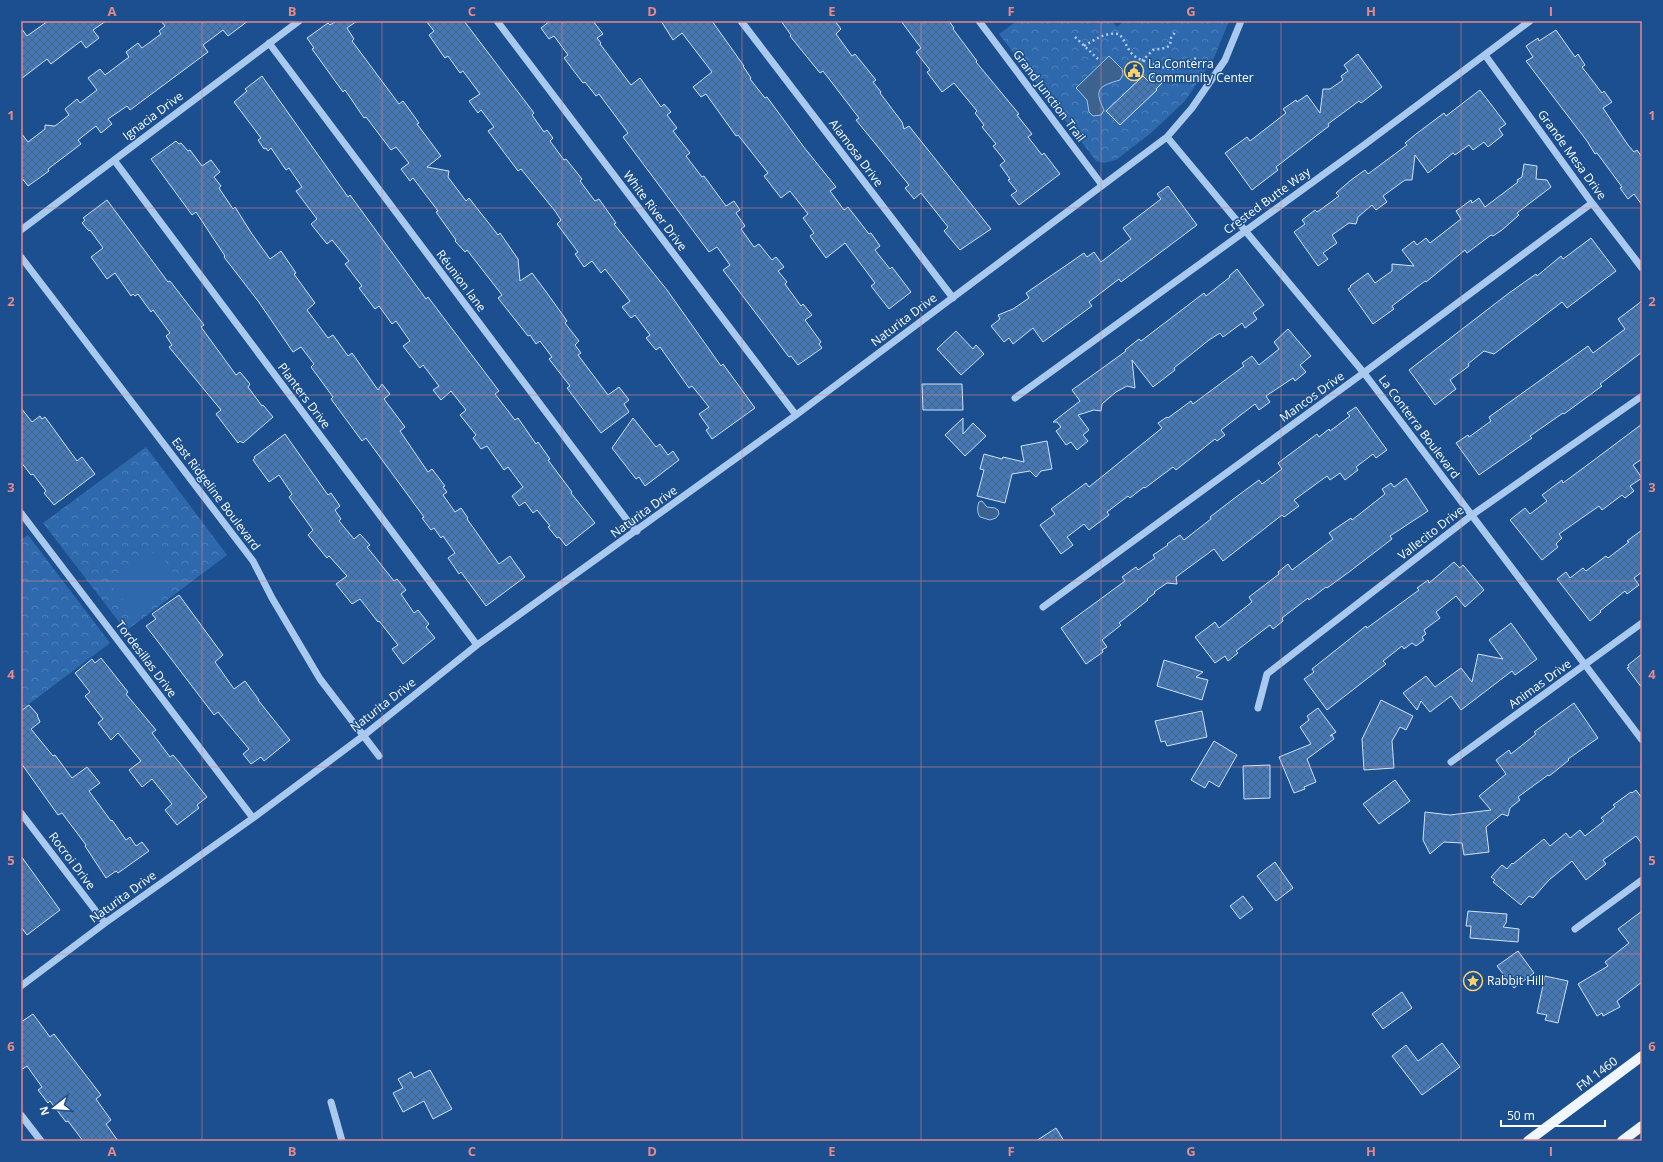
<svg xmlns="http://www.w3.org/2000/svg" width="1663" height="1162" font-family="'Open Sans',sans-serif">
<defs>
<pattern id="park-crowns" width="20" height="18" patternUnits="userSpaceOnUse"><rect width="20" height="18" fill="#2e69ad"/><path d="M2 6a3 3 0 1 1 6 0M12 15a3 3 0 1 1 6 0" fill="none" stroke="#4d80b9"/></pattern>
<pattern id="building-cross-hatch" width="8" height="8" patternUnits="userSpaceOnUse"><rect width="8" height="8" fill="#4478b7"/><path d="M0 0l8 8M0 8l8-8" fill="none" stroke="#486282"/></pattern>
</defs>
<rect width="100%" height="100%" fill="#1b4f8f"/>
<path fill="url(#park-crowns)" d="M1017,21H1112L1117,27L1124,21H1229L1214,58L1185,101L1151,133L1116,160L1104,163L1096,161L999,34Z
M146,447L227,555L126,631L43,523Z
M28,535L110,643L21,710V540Z"/>
<path fill="#2e69ad" d="M157,550L178,579L133,613L111,584Z"/>
<path fill="#3c6290" stroke="#9cc4f0" d="M1109,56L1122,69L1123,74L1120,80C1100,86 1093,88 1104,110L1101,115L1093,116L1089,112L1087,100L1076,88Z
M982,501L987,507L995,508L998,510L999,514L996,518L990,520L980,517C977,513 977,507 979,502Z"/>
<path fill="url(#building-cross-hatch)" stroke="#cfe3fa" d="M48,21H106L93,30L99,38L86,48L81,41L51,64L47,59L21,79V28L27,36Z
M161,21H248L228,36L223,30L203,45L208,52L130,110L127,106L108,119L112,124L101,133L96,126L78,140L81,144L48,169L49,171L28,186L21,177V133L28,142L45,129V125L55,126L69,115L65,109L77,99L80,103L97,90L88,78L100,69L105,75L129,57L126,52L138,43L142,48L161,34L159,31L165,26Z
M336,21H357L347,28L354,39L352,41L399,104L403,101L406,105L419,123L417,124L441,156L427,167L449,171L448,177L466,201L469,198L498,235L500,233L518,259L520,281L532,273L547,293L567,321L565,323L579,341L575,345L581,353L578,355L608,395L619,387L629,400L624,404L629,412L601,433L567,388L570,386L549,359L552,357L540,341L536,344L530,335L528,336L498,298L502,295L467,250L465,252L455,241L456,240L436,212L438,211L413,178L410,181L401,169L409,163L396,147L391,150L366,117L364,118L345,90L343,92L312,49L314,48L307,38L328,23L330,25Z
M426,21H464L534,113L532,115L544,132L547,130L553,138L550,141L564,160L566,159L582,179L580,181L595,201L599,199L616,223L614,224L667,290L721,366L723,364L755,408L712,439L706,430L709,428L699,414L709,407L692,386L689,388L660,347L656,350L646,338L650,335L635,315L631,318L622,307L630,301L605,269L601,273L592,261L584,267L575,254L578,252L557,224L561,220L555,211L521,169L518,171L488,131L494,127L481,110L478,113L469,101L480,94L463,71L460,73L448,56L445,58L442,54L429,35L434,31Z
M550,21H593L603,34L597,38L601,43L600,44L631,85L640,78L661,107L664,104L671,112L667,115L677,128L673,131L690,153L686,156L702,177L704,176L726,206L734,201L740,210L736,213L745,226L741,229L754,247L759,244L772,260L776,257L784,267L778,271L787,282L785,284L801,306L803,304L812,315L805,320L821,342L819,344L822,348L798,365L791,356L789,357L723,270L730,265L717,247L709,252L623,137L628,133L599,94L596,96L585,82L583,83L564,58L568,55L554,36L549,39L541,28Z
M661,21H712L744,66H743L751,78L750,79L765,98L767,97L803,146L836,187L830,191L844,210L848,207L869,234L871,233L880,246L875,250L890,269L892,267L911,292L889,309L871,286L875,283L845,243L826,258L810,236L814,233L803,218L808,214L790,191L781,198L764,176L768,173L738,135L736,136L706,94L701,97L693,87L712,72L682,33L673,40Z
M781,21H835L841,29L836,34L852,56L855,54L876,80L873,82L881,92L880,93L902,122L904,129L909,126L991,229L960,250L944,231L948,227L921,193L914,199L905,188L909,185L856,120L859,118L823,71L820,73L807,57L790,36L791,35Z
M901,21H949L954,28L953,29L977,61L976,62L1019,114L1017,115L1032,134L1028,137L1042,155L1044,153L1060,174L1019,205L1011,195L1017,191L1008,180L1010,179L1000,165L1005,161L993,146L996,144L982,127L984,125L975,113L977,111L954,83L942,92L927,72L930,70L916,52L921,48Z
M1556,30L1575,57L1578,54L1585,65L1582,67L1602,93L1604,91L1612,102L1603,108L1628,145L1634,152L1637,150L1642,157V205L1634,194L1628,199L1620,188L1622,187L1597,153L1595,154L1587,141L1526,61L1533,57L1526,46L1538,38L1539,41Z
M1358,54L1382,87L1361,103L1359,101L1328,124L1329,126L1276,167L1278,170L1252,190L1225,153L1247,137L1250,141L1286,113L1283,109L1296,100L1297,102L1307,95L1320,113L1323,89H1330L1343,80L1341,76L1348,71L1344,65Z
M1154,75L1162,83L1156,89L1157,90L1120,125L1106,111L1143,76L1148,81Z
M262,76L348,197L350,195L426,299L428,297L499,391L495,394L515,420L518,418L536,444L538,442L550,459L548,460L572,492L571,493L595,523L566,546L559,537L557,538L548,527L550,526L537,510L533,513L525,502L519,506L512,496L523,487L508,467L504,470L487,446L481,449L473,438L476,435L460,415L466,410L451,391L441,400L433,390L439,386L423,365L420,368L403,346L410,341L396,321L392,324L379,306L375,309L359,288L362,286L345,264L349,261L332,240L327,244L311,224L317,219L296,191L302,187L289,168L286,170L271,148L268,151L266,148L264,149L258,140L261,138L234,102L247,91L245,89Z
M1480,90L1506,124L1499,129L1503,135L1488,147L1484,142L1473,150L1469,145L1455,155L1453,153L1428,173L1415,155L1412,180H1405L1383,196L1387,202L1376,210L1372,205L1358,217L1356,224L1349,223L1332,235L1337,243L1323,253L1328,259L1318,266L1294,232L1305,224L1302,220L1315,210L1317,212L1320,210L1339,196L1336,193L1351,180L1365,170L1368,174L1407,145L1405,143L1416,134L1444,113L1446,116Z
M176,141L179,144L181,143L188,151L190,150L202,166L211,160L220,172L214,177L221,186L219,188L233,209L235,207L252,234L270,259L281,251L296,273L294,274L315,303L307,310L328,338L333,335L348,356L352,353L378,390L382,384L390,394L384,399L405,427L400,431L428,472L432,469L445,486L443,487L447,492L443,495L455,512L461,508L468,518L467,519L499,564L510,556L525,577L486,606L461,572L459,574L448,558L455,553L443,536L441,538L434,528L431,530L422,518L424,517L366,438L362,441L331,399L333,397L311,367L314,364L301,347L293,352L258,301L224,257L225,256L196,212L192,215L151,159Z
M1524,164L1537,166L1536,179L1547,180L1551,187L1517,213L1519,215L1502,230L1493,236L1491,235L1467,253L1465,250L1426,282L1425,281L1392,306L1394,309L1373,324L1348,289L1351,287L1350,286L1368,273L1375,283L1392,271V264L1414,266L1402,250L1414,241L1417,245L1426,238L1430,243L1461,219L1456,211L1471,200L1472,203L1479,198L1485,207L1518,182L1517,180L1522,177Z
M1168,186L1197,225L1121,282L1119,279L1089,302L1092,306L1043,342L1033,328L1013,344L1009,338L1004,342L991,326L1000,319L998,315L1013,309L1029,298L1026,293L1084,253L1087,257L1094,252L1101,262L1131,239L1123,228L1161,199L1157,194Z
M107,200L168,282L170,281L204,325L201,327L236,375L240,372L250,384L248,387L262,406L263,405L273,417L243,443L240,441L238,443L216,414L221,410L169,347L172,345L166,336L170,333L153,310L151,312L138,294L135,296L133,294L131,296L115,273L107,279L91,257L103,248L90,230L89,231L82,223L85,220L83,218Z
M1591,238L1616,271L1567,308L1562,302L1494,354L1484,351L1468,364L1469,366L1450,380L1456,389L1435,405L1409,370L1509,293L1536,274L1537,276L1561,256L1563,259Z
M1237,269L1264,305L1253,313L1257,319L1245,328L1242,323L1223,337L1220,333L1209,340L1174,368L1175,370L1153,387L1132,360L1135,388L1127,386L1116,392L1102,404L1101,411L1094,410L1078,415L1089,430L1083,435L1088,441L1077,450L1071,442L1066,445L1056,431L1061,427L1057,422H1053L1080,401L1072,390L1126,351L1125,350L1139,339L1141,341L1204,293L1206,296L1230,277L1229,276Z
M1642,301V352L1600,384L1602,386L1564,414L1563,413L1530,436L1532,438L1479,475L1456,443L1468,435L1469,437L1491,421L1489,417L1588,346L1593,353L1625,329L1618,319Z
M1288,329L1311,356L1300,365L1306,372L1295,381L1293,378L1266,396L1270,402L1259,410L1255,404L1221,430L1225,435L1217,441L1215,439L1176,470L1173,467L1145,488L1144,487L1130,498L1128,496L1107,512L1109,515L1089,530L1084,524L1067,537L1073,545L1061,554L1040,525L1055,514L1051,509L1086,483L1089,487L1162,428L1158,423L1167,417L1168,418L1191,401L1193,404L1244,366L1242,363L1252,356L1259,365L1279,349L1274,342Z
M956,331L973,349L976,345L984,354L961,375L937,349Z
M922,384H962L963,410H923Z
M1356,407L1387,450L1376,458L1373,454L1356,467L1358,470L1345,480L1340,473L1330,480L1327,476L1294,500L1299,506L1284,517L1282,515L1223,561L1214,549L1176,577L1177,584L1167,583L1154,592L1155,593L1147,599L1148,600L1119,623L1121,625L1102,640L1107,647L1102,650L1103,652L1086,664L1061,628L1125,581L1122,577L1136,567L1138,570L1155,558L1153,555L1168,545L1167,544L1180,535L1184,540L1211,519L1210,517L1236,497L1259,480L1262,484L1282,469L1278,463L1317,434L1319,437L1329,429L1330,431L1350,416L1347,413Z
M21,408L32,422L40,416L42,419L45,417L77,461L82,457L95,474L54,505L44,493L46,491L33,474L31,475L21,462Z
M633,418L656,447L660,444L668,455L673,451L679,460L645,486L639,477L636,479L612,448Z
M963,418V434L973,423L986,436L965,456L945,435Z
M1642,424V459L1633,465L1642,478L1630,486L1634,491L1625,498L1622,495L1602,510L1599,506L1559,534L1562,538L1556,544L1558,547L1542,560L1510,520L1525,508L1530,514L1547,501L1542,495L1562,480L1563,483L1590,463Z
M285,434L328,495L331,493L340,506L335,510L341,519L339,521L354,539L360,534L370,545L367,547L394,581L397,579L406,590L401,594L414,613L418,610L429,624L426,627L435,638L403,664L392,649L398,645L379,621L378,622L360,599L352,604L336,584L347,576L329,556L327,558L308,535L313,530L289,497L292,494L279,475L269,482L253,460L255,458L254,457Z
M1047,441L1052,469L1041,471L1036,477L1030,471L1012,474L1005,503L977,496L984,470L980,469L984,454L1002,459L1003,457L1024,462L1021,446Z
M1406,478L1428,511L1390,536L1392,539L1349,572L1327,588L1326,587L1309,600L1308,598L1282,618L1283,621L1273,629L1270,625L1236,651L1238,653L1228,661L1225,656L1215,663L1195,637L1215,622L1219,628L1252,602L1249,597L1279,574L1278,572L1288,564L1292,570L1333,539L1329,533L1351,518L1352,520L1385,494L1382,489L1391,483L1394,487Z
M1642,530V572L1634,578L1639,585L1627,594L1625,591L1600,611L1601,612L1590,621L1557,579L1566,572L1570,578L1583,568L1586,571L1606,556L1608,558L1629,542L1627,541Z
M1454,562L1460,568L1463,565L1484,590L1465,607L1456,596L1436,612L1440,618L1424,630L1426,634L1422,637L1424,640L1416,646L1412,643L1404,649L1402,646L1383,661L1386,664L1327,710L1304,679L1314,672L1312,669L1366,626L1367,628L1419,590L1417,588L1428,580L1429,583Z
M179,595L223,655L215,662L234,689L245,681L259,700H258L290,740L264,761L261,757L251,764L243,754L249,749L218,712L214,715L146,626L156,619L152,614Z
M1511,623L1537,659L1515,675L1512,671L1461,710L1451,696L1430,712L1421,701L1417,710L1403,693L1426,676L1435,687L1461,668L1472,682L1478,654L1503,659L1489,640Z
M1642,654V688L1627,668L1629,667L1628,665Z
M101,658L128,692L126,694L156,730L152,733L170,757L173,755L179,762L207,797L197,805L199,808L177,825L165,810L172,804L152,779L142,787L129,770L141,761L118,733L111,740L98,723L103,719L85,696L90,692L75,673L92,659L95,663Z
M1164,660L1203,672L1196,677L1208,680L1202,700L1157,686Z
M1381,700L1413,716L1406,730L1400,727L1392,741L1394,768L1364,770L1362,739Z
M1574,703L1598,738L1568,759L1569,760L1553,773L1549,776L1548,775L1518,797L1520,800L1510,808L1508,816L1502,814L1486,827L1489,852L1464,855L1462,843L1444,842L1430,854L1423,840L1425,812L1450,815L1491,810L1479,796L1506,774L1496,760L1509,750L1511,754L1536,734L1534,732Z
M29,705L38,715H37L40,722L31,729L53,756L55,755L72,778L87,767L100,783L89,791L111,821L112,820L126,840L130,837L136,846L142,842L149,851L118,873L116,871L106,878L85,846L86,845L62,813L58,815L21,763V711Z
M1318,708L1336,732L1330,736L1332,735L1334,739L1307,759L1316,782L1304,787L1305,789L1294,793L1279,757L1311,744L1300,727L1309,720L1307,716Z
M1202,711L1207,737L1167,746L1165,741L1161,742L1155,721Z
M1214,741L1237,755L1219,787L1209,781L1205,788L1191,780Z
M1270,765V798L1244,799L1243,766Z
M1395,780L1410,801L1379,824L1363,804Z
M1636,790L1642,798V844L1636,836L1603,860L1606,864L1586,880L1572,861L1549,880L1533,898L1529,896L1521,905L1493,882L1495,880L1491,877L1502,865L1507,869L1512,863L1513,864L1544,839L1550,846L1566,833L1570,838L1580,830L1585,836L1604,821L1601,818L1615,807L1613,805L1631,792L1632,793Z
M21,856L60,910L27,935L21,927Z
M1275,862L1293,888L1276,901L1257,876Z
M1243,896L1253,909L1240,919L1230,906Z
M1468,911L1507,914L1506,923L1503,927L1519,929L1518,942L1470,938L1471,926H1466Z
M1642,911V982L1617,1001L1620,1007L1603,1016L1602,1013L1597,1016L1578,984L1608,966L1605,962L1629,943L1618,929Z
M1518,951L1534,973L1514,988L1497,966Z
M1545,976L1568,981L1558,1023L1545,1020L1547,1015L1537,1013Z
M1402,992L1412,1008L1383,1029L1372,1014Z
M33,1014L50,1037L54,1034L101,1095L96,1099L111,1120L106,1124L118,1141H83L68,1121L66,1122L50,1101L48,1103L38,1090L42,1087L27,1066L21,1070V1022Z
M1442,1043L1460,1067L1422,1095L1392,1056L1406,1045L1418,1061Z
M430,1070L452,1109L433,1119L424,1101L403,1112L393,1093L403,1088L398,1079L411,1072L414,1078Z
M1056,1128L1064,1141H1036Z"/>
<g fill="none" stroke-linecap="round" stroke-linejoin="round">
<path stroke="#a9c9ee" stroke-width="2.5" stroke-dasharray="2 3" stroke-linecap="butt" d="M1075,37L1098,59
M1084,46C1096,39 1105,32 1119,34C1125,40 1127,49 1133,55C1138,59 1144,61 1150,63C1170,70 1176,73 1194,58L1204,64
M1142,61L1153,50L1166,48L1170,45L1171,38L1176,31"/>
<path stroke="#a9c9ee" stroke-width="7" d="M497,21L796,415
M741,21L953,298
M979,21L1102,185
M269,43L630,524L637,531
M1485,55L1592,203L1642,268
M1167,137L1364,373L1642,740
M114,160L477,645
M21,230L299,21
M21,257L253,561L272,598L320,679L379,756
M1015,398L1364,145L1530,21
M21,513L253,818
M1043,607L1362,374L1592,203
M1258,708L1267,674L1472,515L1642,396
M1451,762L1642,623
M21,813L105,923
M1575,929L1642,880
M21,986L105,923L253,818L363,736L477,645L796,415L1167,137L1192,108L1225,60L1241,21
M331,1102L342,1141
M21,1115L41,1141"/>
<path stroke="#f0f6ff" stroke-width="10" d="M1528,1141L1642,1056
M1622,1141L1642,1126"/>
</g>
<path fill="none" stroke="#e88989" stroke-width="1" stroke-opacity="0.55" d="M202,21V1141M382,21V1141M562,21V1141M742,21V1141M921,21V1141M1101,21V1141M1281,21V1141M1461,21V1141M21,208H1642M21,395H1642M21,581H1642M21,767H1642M21,954H1642"/>
<defs>
<symbol id="civic-ring" viewBox="-11 -11 22 22"><circle r="9.5" fill="#1b4f8f" stroke="#ffd166" stroke-width="1.5"/><path d="M-.6-6.5H3V-4.5H.6V-3L4-1V1h2V6H-6V1h2V-1L-.6-3ZM-1.2 2.5V6h2.4V2.5Z" fill="#ffd166"/></symbol>
<symbol id="sight-ring" viewBox="-11 -11 22 22"><circle r="9.5" fill="#1b4f8f" stroke="#ffd166" stroke-width="1.5"/><path d="M0-6L1.8-2.2L6-1.7L2.9 1.2L3.7 5.4L0 3.3L-3.7 5.4L-2.9 1.2L-6-1.7L-1.8-2.2Z" fill="#ffd166"/></symbol>
</defs>
<g fill-rule="evenodd">
<use href="#civic-ring" x="1123" y="60" width="22" height="22"/>
<use href="#sight-ring" x="1462" y="970" width="22" height="22"/>
</g>
<g text-anchor="middle" stroke-width="3" stroke-linejoin="round" paint-order="stroke">
<g font-size="12" fill="#fff" stroke="#1b4f8f" text-anchor="start">
<text x="1148" y="68">La Conterra<tspan x="1148" dy="14">Community Center</tspan></text>
<text x="1487" y="985">Rabbit Hill</text>
</g>
<g font-size="12" fill="#fff" stroke="#1b4f8f">
<text transform="translate(1049 96) rotate(53)" y="4">Grand Junction Trail</text>
<text transform="translate(153 116) rotate(-37)" y="4">Ignacia Drive</text>
<text transform="translate(856 153) rotate(53)" y="4">Alamosa Drive</text>
<text transform="translate(1572 155) rotate(54)" y="4">Grande Mesa Drive</text>
<text transform="translate(1267 201) rotate(-36)" y="4">Crested Butte Way</text>
<text transform="translate(655 211) rotate(53)" y="4">White River Drive</text>
<text transform="translate(461 281) rotate(53)" y="4">Réunion lane</text>
<text transform="translate(904 320) rotate(-37)" y="4">Naturita Drive</text>
<text transform="translate(304 396) rotate(53)" y="4">Planters Drive</text>
<text transform="translate(1312 397) rotate(-36)" y="4">Mancos Drive</text>
<text transform="translate(1419 427) rotate(53)" y="4">La Conterra Boulevard</text>
<text transform="translate(216 494) rotate(53)" y="4">East Ridgeline Boulevard</text>
<text transform="translate(644 512) rotate(-36)" y="4">Naturita Drive</text>
<text transform="translate(1431 533) rotate(-38)" y="4">Vallecito Drive</text>
<text transform="translate(146 659) rotate(53)" y="4">Tordesillas Drive</text>
<text transform="translate(1540 684) rotate(-36)" y="4">Animas Drive</text>
<text transform="translate(383 705) rotate(-38)" y="4">Naturita Drive</text>
<text transform="translate(72 861) rotate(53)" y="4">Rocroi Drive</text>
<text transform="translate(123 897) rotate(-36)" y="4">Naturita Drive</text>
<text transform="translate(1597 1074) rotate(-37)" y="4">FM 1460</text>
</g>
</g>
<rect width="1663" height="1162" fill="none" stroke="#1b4f8f" stroke-width="44"/>
<g transform="translate(54 1108) rotate(253)" stroke="#1b4f8f" stroke-width="3" paint-order="stroke">
<path d="M0-3L7 15L0 10L-7 15Z" fill="#ffffff"/>
<text y="-6" font-size="11" font-weight="bold" text-anchor="middle" fill="#ffffff">N</text>
</g>
<path d="M1501 1120v6h104v-6" fill="none" stroke="#ffffff" stroke-width="2"/>
<text x="1507" y="1120" font-size="12" fill="#ffffff" stroke="#1b4f8f" stroke-width="3" paint-order="stroke">50 m</text>
<rect x="22" y="22" width="1619" height="1118" fill="none" stroke="#e88989" stroke-width="1.5"/>
<g font-size="13" text-anchor="middle" font-weight="bold" fill="#e88989">
<text x="112" y="16">A</text>
<text x="292" y="16">B</text>
<text x="472" y="16">C</text>
<text x="652" y="16">D</text>
<text x="832" y="16">E</text>
<text x="1011" y="16">F</text>
<text x="1191" y="16">G</text>
<text x="1371" y="16">H</text>
<text x="1551" y="16">I</text>
<text x="11" y="120">1</text>
<text x="1652" y="120">1</text>
<text x="11" y="306">2</text>
<text x="1652" y="306">2</text>
<text x="11" y="492">3</text>
<text x="1652" y="492">3</text>
<text x="11" y="679">4</text>
<text x="1652" y="679">4</text>
<text x="11" y="865">5</text>
<text x="1652" y="865">5</text>
<text x="11" y="1051">6</text>
<text x="1652" y="1051">6</text>
<text x="112" y="1156">A</text>
<text x="292" y="1156">B</text>
<text x="472" y="1156">C</text>
<text x="652" y="1156">D</text>
<text x="832" y="1156">E</text>
<text x="1011" y="1156">F</text>
<text x="1191" y="1156">G</text>
<text x="1371" y="1156">H</text>
<text x="1551" y="1156">I</text>
</g>
</svg>
